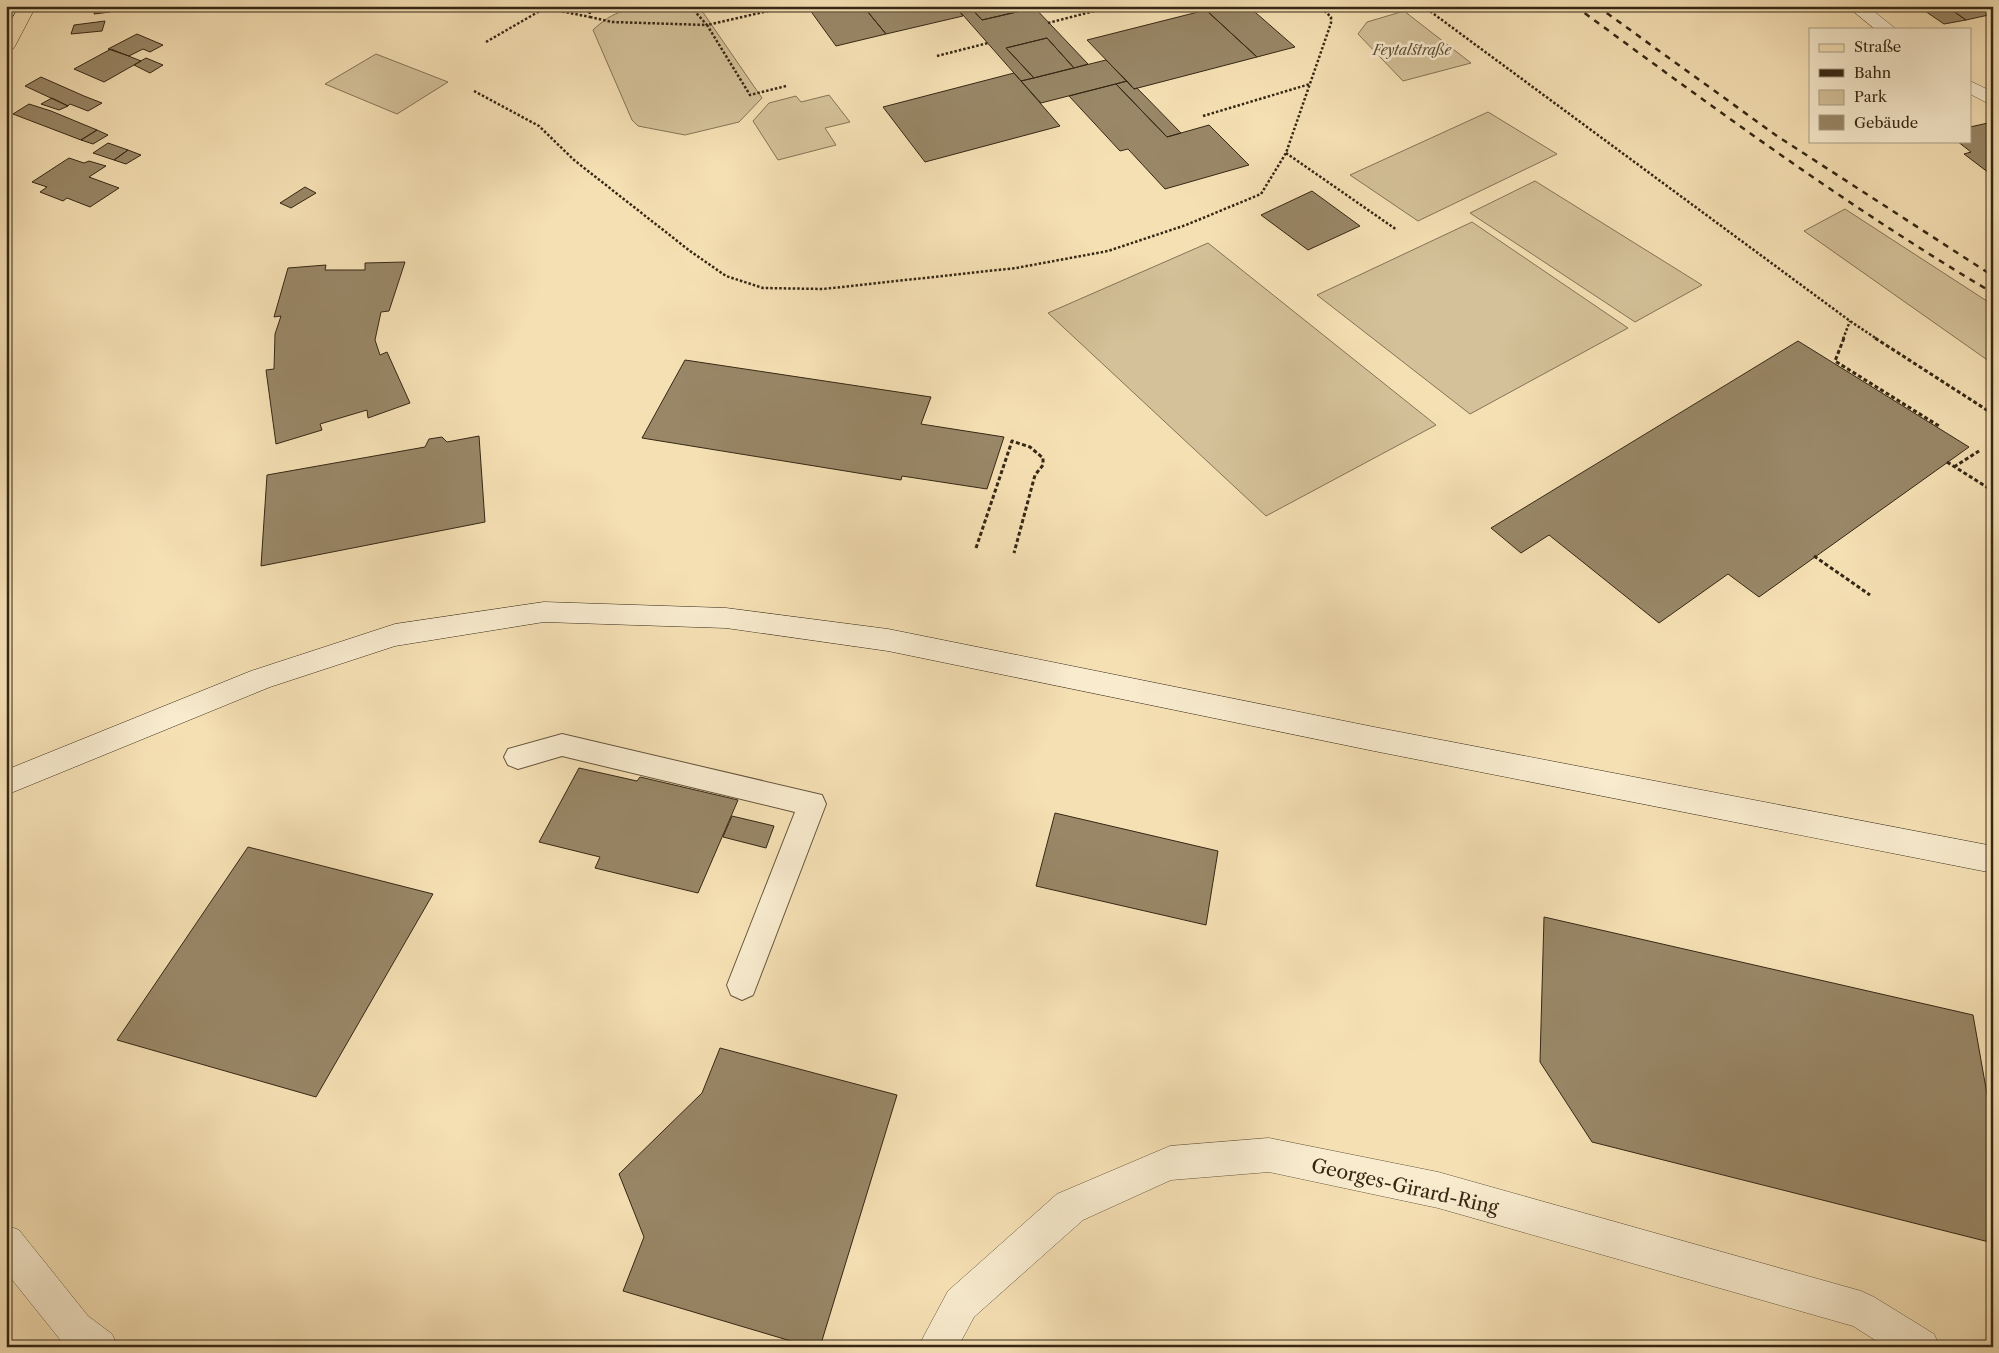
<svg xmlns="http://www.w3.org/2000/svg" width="1999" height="1353" font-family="'Libre Caslon Text',serif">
<rect width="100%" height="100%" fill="#f5e0b4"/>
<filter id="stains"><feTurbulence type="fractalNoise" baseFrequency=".004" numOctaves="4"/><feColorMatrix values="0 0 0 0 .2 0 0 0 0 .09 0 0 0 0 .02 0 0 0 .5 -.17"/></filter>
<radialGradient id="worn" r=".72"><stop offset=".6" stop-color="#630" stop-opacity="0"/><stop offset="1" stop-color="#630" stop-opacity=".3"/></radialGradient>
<path fill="#d4c199" stroke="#847456" d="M642,6L700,8L762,98L739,122L685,135L638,126L632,120L593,30C610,14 620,11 642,6Z
M1404,11L1471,63L1403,81L1358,34L1367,22Z
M376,54L448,82L397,114L325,84Z
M829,95L850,122L825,128L836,145L778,160L753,121L769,103L796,96L801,102Z
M1488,112L1557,154L1418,221L1350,175Z
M1535,181L1702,285L1635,322L1470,213Z
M1845,209L1993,305V364L1804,231Z
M1472,222L1628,328L1470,414L1317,295Z
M1208,243L1436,425L1266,516L1048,313Z"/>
<path fill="#998767" stroke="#352714" d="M79,6H113L110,12L94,14L97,7L78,9Z
M807,6H863L886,34L836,46Z
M863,6H955L963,16L886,34Z
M955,6H969L982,20L1021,11L1017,6H1033L1088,64L1074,68L1047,38L1006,48L1034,78L1021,81Z
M969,6H1017L1021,11L982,20Z
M1220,6H1248L1295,47L1257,57L1206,10Z
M1938,6H1946L1966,20L1944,24L1922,9Z
M1946,6H1993V14L1966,20Z
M1206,10L1257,57L1134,89L1087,40Z
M105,21L102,31L71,34L74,25Z
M137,34L163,45L150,52L143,49L129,56L108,49Z
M1047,38L1074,68L1034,78L1006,48Z
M111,49L141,61L104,82L74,69Z
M146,58L163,65L150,73L134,65Z
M1106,60L1127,81L1041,103L1021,81Z
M1014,73L1060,126L925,162L883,107Z
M41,77L84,96L102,103L88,111L70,104L68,106L25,86Z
M1127,81L1134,89L1137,88L1181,133L1167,137L1116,84Z
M1116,84L1167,137L1209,125L1249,165L1165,189L1128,149L1120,151L1069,96Z
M52,98L68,106L59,110L41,104Z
M29,104L51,111L97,130L81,140L13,114Z
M1988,123L1993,127V176L1964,154L1971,152L1957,141H1970V127Z
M97,130L108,135L93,144L81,140Z
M108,143L128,150L114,160L93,153Z
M128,150L141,155L126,164L114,160Z
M69,158L84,163L89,161L106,166L89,177L119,188L90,207L67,198L63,201L40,192L47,187L32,182Z
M305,187L316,193L291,208L280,203Z
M1312,191L1360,226L1308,250L1261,215Z
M405,262L389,311L381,312L375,340L380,355L387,352L410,403L368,418L367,410L320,424L322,430L276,444L266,370L274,369L275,334L281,316L274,317L288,268L326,265L325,270H365V263Z
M1798,341L1969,447L1759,597L1728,574L1659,623L1549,535L1521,553L1491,528Z
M685,360L931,397L921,424L1004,437L987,489L902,476L901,480L642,438Z
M479,436L485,522L261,566L267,475L425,447L429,439L442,437L447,442Z
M579,768L637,781L640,777L738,800L698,893L595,868L600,857L539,842Z
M1055,813L1218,851L1206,925L1036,886Z
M732,816L774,826L766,848L723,837Z
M248,847L433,894L316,1097L117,1040Z
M1544,917L1973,1015L1993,1128V1243L1592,1142L1540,1062Z
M720,1048L897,1095L820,1347H811L623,1291L644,1237L619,1174L702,1093Z"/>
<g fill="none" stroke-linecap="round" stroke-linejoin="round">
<defs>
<path id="service" d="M562,734L822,795L826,804L753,995L742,1000L731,995L727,985L795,812L562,756L518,769L508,765L504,757L508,749Z"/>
<path id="minor" d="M1847,6H1867L1896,29H1875Z
M1970,81L1993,92V106L1970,94Z
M1269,1138L1438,1172L1861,1291L1874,1297L1934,1334L1940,1347H1886L1853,1326L1438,1208L1269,1172L1171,1180L1083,1220L974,1317L958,1347H918L948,1291L1057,1194L1170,1146Z
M6,1225L19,1230L88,1316L112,1334L118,1347H68L62,1342L6,1272Z"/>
<path id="secondary" d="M544,602L726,608L888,629L1374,727L1993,846V873L1374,751L888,651L726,628L544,622L395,646L270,687L6,795V770L251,671L395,624Z"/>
<path id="primary" d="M19,6H36L15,46L12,50L6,51V30Z"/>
</defs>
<use href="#service" stroke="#65553c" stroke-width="2"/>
<use href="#minor" stroke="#65553c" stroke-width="1"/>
<use href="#secondary" stroke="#352714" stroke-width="1"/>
<use href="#primary" stroke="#352714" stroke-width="1"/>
<path stroke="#352714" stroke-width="2.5" stroke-dasharray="2.5 2" stroke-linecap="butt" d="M1423,6L1850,321L1877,339
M590,17L612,22L707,25L690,6
M1048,23L1114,6
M486,42L545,8L590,17L589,6
M937,56L988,43
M786,86L750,95L707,25L790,6
M474,91L539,126L574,160L690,251L726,276L763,288L823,289L1016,268L1108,251L1186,225L1261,194L1286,153L1331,23V17L1319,6
M1203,116L1310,84
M1286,153L1397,230
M1843,339L1850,321"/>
<path stroke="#352714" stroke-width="3" stroke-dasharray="4 2.5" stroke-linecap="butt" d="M1844,338L1835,361L1939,426
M1875,338L1993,414
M1947,462L1993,491
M1954,467L1979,451
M976,548L1012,441L1030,447L1043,458V465L1035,475L1014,553
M1814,556L1870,595"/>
<use href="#service" fill="#f8ebce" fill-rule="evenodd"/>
<use href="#minor" fill="#f8ebce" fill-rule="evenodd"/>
<use href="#secondary" fill="#f8ebce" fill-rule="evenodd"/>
<use href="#primary" fill="#f5e0b4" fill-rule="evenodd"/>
<path stroke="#352714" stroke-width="2.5" stroke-dasharray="6 6" stroke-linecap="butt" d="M1575,6C1711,106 1848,207 1993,293
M1597,6L1777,136L1993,276"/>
</g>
<g text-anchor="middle" stroke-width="5" stroke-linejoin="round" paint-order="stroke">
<g font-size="14" font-style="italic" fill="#5d4e35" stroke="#f8ebce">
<text x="1412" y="55">Feytalstraße</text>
</g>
<g font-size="19" fill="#352714" stroke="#f8ebce">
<text transform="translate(1405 1186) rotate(13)" y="7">Georges-Girard-Ring</text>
</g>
</g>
<rect width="1999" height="1353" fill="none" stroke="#f5e0b4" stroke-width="25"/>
<rect x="8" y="8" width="1984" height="1338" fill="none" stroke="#352714" stroke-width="2.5"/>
<rect x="12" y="12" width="1974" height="1328" fill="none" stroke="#352714"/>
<rect x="1809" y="28" width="162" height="115" fill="#f8ebce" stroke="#aa9d84"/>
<rect x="1819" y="44" width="25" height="8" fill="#f5e0b4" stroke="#aa9d84"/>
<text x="1854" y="52" font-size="15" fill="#352714">Straße</text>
<rect x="1819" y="69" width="25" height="8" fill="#352714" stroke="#aa9d84"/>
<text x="1854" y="78" font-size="15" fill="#352714">Bahn</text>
<rect x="1819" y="90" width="25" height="15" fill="#d4c199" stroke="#aa9d84"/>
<text x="1854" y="102" font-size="15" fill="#352714">Park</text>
<rect x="1819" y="115" width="25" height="15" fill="#998767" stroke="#aa9d84"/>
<text x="1854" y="128" font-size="15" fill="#352714">Gebäude</text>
<rect width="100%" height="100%" filter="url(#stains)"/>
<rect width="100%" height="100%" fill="url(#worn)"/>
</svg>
